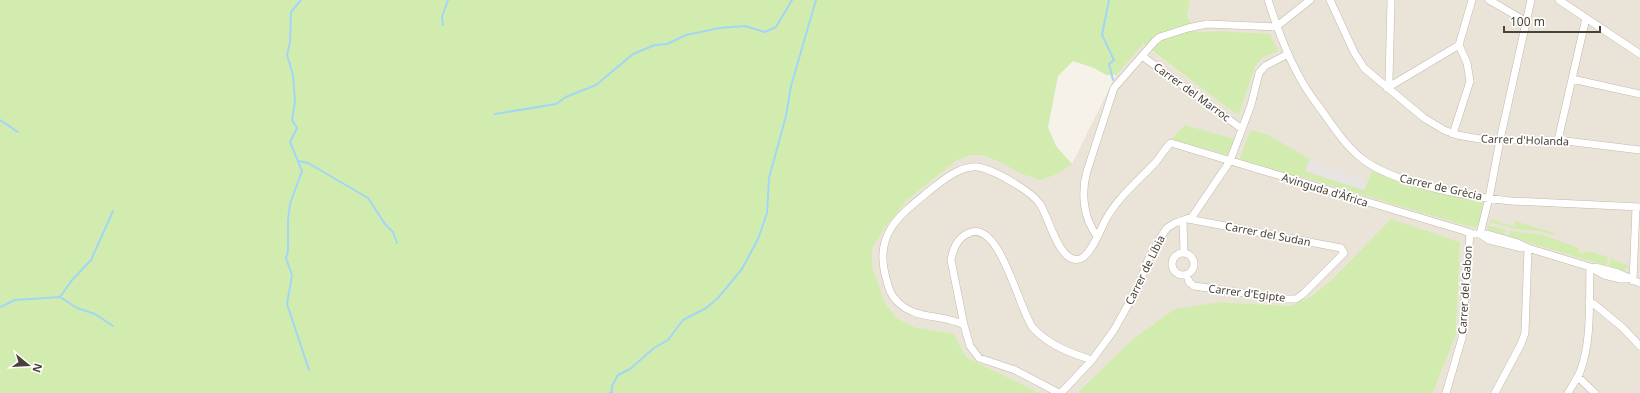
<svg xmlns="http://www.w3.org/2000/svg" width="1640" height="393" font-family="'Noto Sans',sans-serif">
<rect width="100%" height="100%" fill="#f6f1e9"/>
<path fill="#eae3d7" d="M1190,0H1640V393H1433L1456,334L1460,242L1333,279L1310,297L1290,306L1222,302L1133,339L1077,393H1040L966,357L954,334L914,327L897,318L885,303L872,266V248L885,228L907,200L956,161L972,155L985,156L1002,163L1072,164L1116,75L1142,44L1229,109L1239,115L1255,67L1263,57L1278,50L1217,31L1197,32L1187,16Z"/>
<path fill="#d2ecaf" d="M0,0H1190L1187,16L1197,32L1217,31L1270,34L1278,51L1263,57L1255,67L1239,115L1229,109L1143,44L1116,75H1106L1094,68L1073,61L1058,76L1048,127L1056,146L1072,164L1057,174L1041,180L1022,174L1002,163L985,156L972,155L956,161L907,200L885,228L872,248V266L885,303L897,318L914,327L954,334L966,357L1040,393H0Z
M1185,125L1234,139L1228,154H1224L1171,139Z
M1251,130L1268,135L1310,159L1305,171L1364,190L1372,171L1405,185L1483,203L1479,224L1475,228L1464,225L1295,175L1294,177L1242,161L1240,156Z
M1391,219L1460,242L1456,334L1433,393H1077L1133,339L1175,309L1222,302L1290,306L1310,297L1333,279Z
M1491,219L1515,227V221L1554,233V235L1540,231L1514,229L1490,222Z
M1487,225L1506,230L1504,235L1488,230Z
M1510,231L1542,235L1579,248L1578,253L1591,252L1608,257L1606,266L1508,236Z
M1611,258L1629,266L1624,271L1609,267Z"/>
<path fill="#e7e4e1" d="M1310,159L1368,181L1364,190L1305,171Z"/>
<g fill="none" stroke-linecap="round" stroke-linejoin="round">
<path stroke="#a2d6f6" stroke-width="2" d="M301,0L291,12L290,42L287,55L293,75L295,102L292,120L297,128L290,142L302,171L290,204L288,220V251L286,258L292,275L287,304L309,370
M1109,0L1102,35L1114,60L1109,64L1113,80
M443,25L442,17L448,0
M495,114L556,104L566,97L596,85L633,54L655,45L667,44L686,35L720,28L745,26L765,32L776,27L792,0
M0,120L18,132
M299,161L308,163L368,198L385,224L393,232L397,243
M60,297L77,308L95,314L113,326
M0,307L15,300L60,297L72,280L91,260L113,211
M610,393L612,392V386L618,375L630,369L654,348L668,340L683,320L706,308L718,298L742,269L758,239L767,213L769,178L786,116L791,86L816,0"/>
<defs>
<path id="street" d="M1268,0C1277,27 1286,53 1300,78C1307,92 1318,105 1327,118C1339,135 1351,152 1368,163C1402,185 1470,197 1511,201L1640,207
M1330,0L1354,52L1364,68L1424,118L1444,130L1457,135L1480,139L1500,140H1558L1640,150
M1489,0L1527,22
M1559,0L1640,54
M1142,56L1242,129
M1572,79L1640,94
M1387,88L1389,81L1391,0
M1387,88L1459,45
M1453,134L1470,81L1467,63L1459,45L1472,0
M1558,140L1586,18
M1183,220L1184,253
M1480,234L1489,198L1500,140L1531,0
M1480,234L1489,240L1522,248
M1097,236C1083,218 1081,192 1087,171L1114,88L1155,41L1160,37L1188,28L1207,24L1276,27L1310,0
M1172 264a11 11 0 1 1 22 0a11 11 0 1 1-22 0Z
M1595,267L1618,273L1640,283
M1187,275L1189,282L1194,286L1286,299H1296L1303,294L1344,253L1341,248L1188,219
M1633,281L1636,207
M1589,302L1594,304L1623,328L1640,346
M964,325L951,260C953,249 958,237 969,233C1000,219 1019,310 1033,328C1049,345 1070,353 1092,360
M1578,377L1595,393
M1059,393L1015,370L979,358L970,346L964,325C942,313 915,321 897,301C889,294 888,284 885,274C875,233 900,215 928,192C941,182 955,169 972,167C988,165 1031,191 1040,204C1049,217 1059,265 1080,259C1090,256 1100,231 1105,221C1117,198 1138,181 1156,162C1161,156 1165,148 1171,143L1458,229L1474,234H1487L1515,242L1528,248L1590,267L1604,275L1621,279H1627
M1061,393L1092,360L1114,330L1138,287L1148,260L1162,235L1167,228L1175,223L1192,217L1230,161L1251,105L1259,73L1265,66L1288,54
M1446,393L1462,338L1470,233
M1495,393L1521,344L1525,333L1528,248
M1568,393C1572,386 1577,379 1580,372C1592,341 1589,300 1590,267"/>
</defs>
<use href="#street" stroke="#c2b9ab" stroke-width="8"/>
<use href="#street" stroke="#fff" stroke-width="7"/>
</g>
<g text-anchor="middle" stroke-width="3.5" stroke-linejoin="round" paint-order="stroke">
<g font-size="11" fill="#4a4237" stroke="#fff">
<text transform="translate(1192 92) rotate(36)" y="4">Carrer del Marroc</text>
<text transform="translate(1525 140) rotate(2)" y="4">Carrer d'Holanda</text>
<text transform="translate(1441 187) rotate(13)" y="4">Carrer de Grècia</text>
<text transform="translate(1325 190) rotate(17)" y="4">Avinguda d'Àfrica</text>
<text transform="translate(1268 234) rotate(11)" y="4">Carrer del Sudan</text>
<text transform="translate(1145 270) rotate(-64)" y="4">Carrer de Líbia</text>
<text transform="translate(1465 290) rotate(-86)" y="4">Carrer del Gabon</text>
<text transform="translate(1247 293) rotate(7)" y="4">Carrer d'Egipte</text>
</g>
</g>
<g transform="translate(28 365) rotate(108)" stroke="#ffffff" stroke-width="3" paint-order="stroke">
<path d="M0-3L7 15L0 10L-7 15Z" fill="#4a4237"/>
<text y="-6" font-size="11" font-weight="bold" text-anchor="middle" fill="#4a4237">N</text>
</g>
<path d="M1504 26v6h96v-6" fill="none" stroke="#4a4237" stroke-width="2"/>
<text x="1510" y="26" font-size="12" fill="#4a4237" stroke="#ffffff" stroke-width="3" paint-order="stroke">100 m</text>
</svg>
